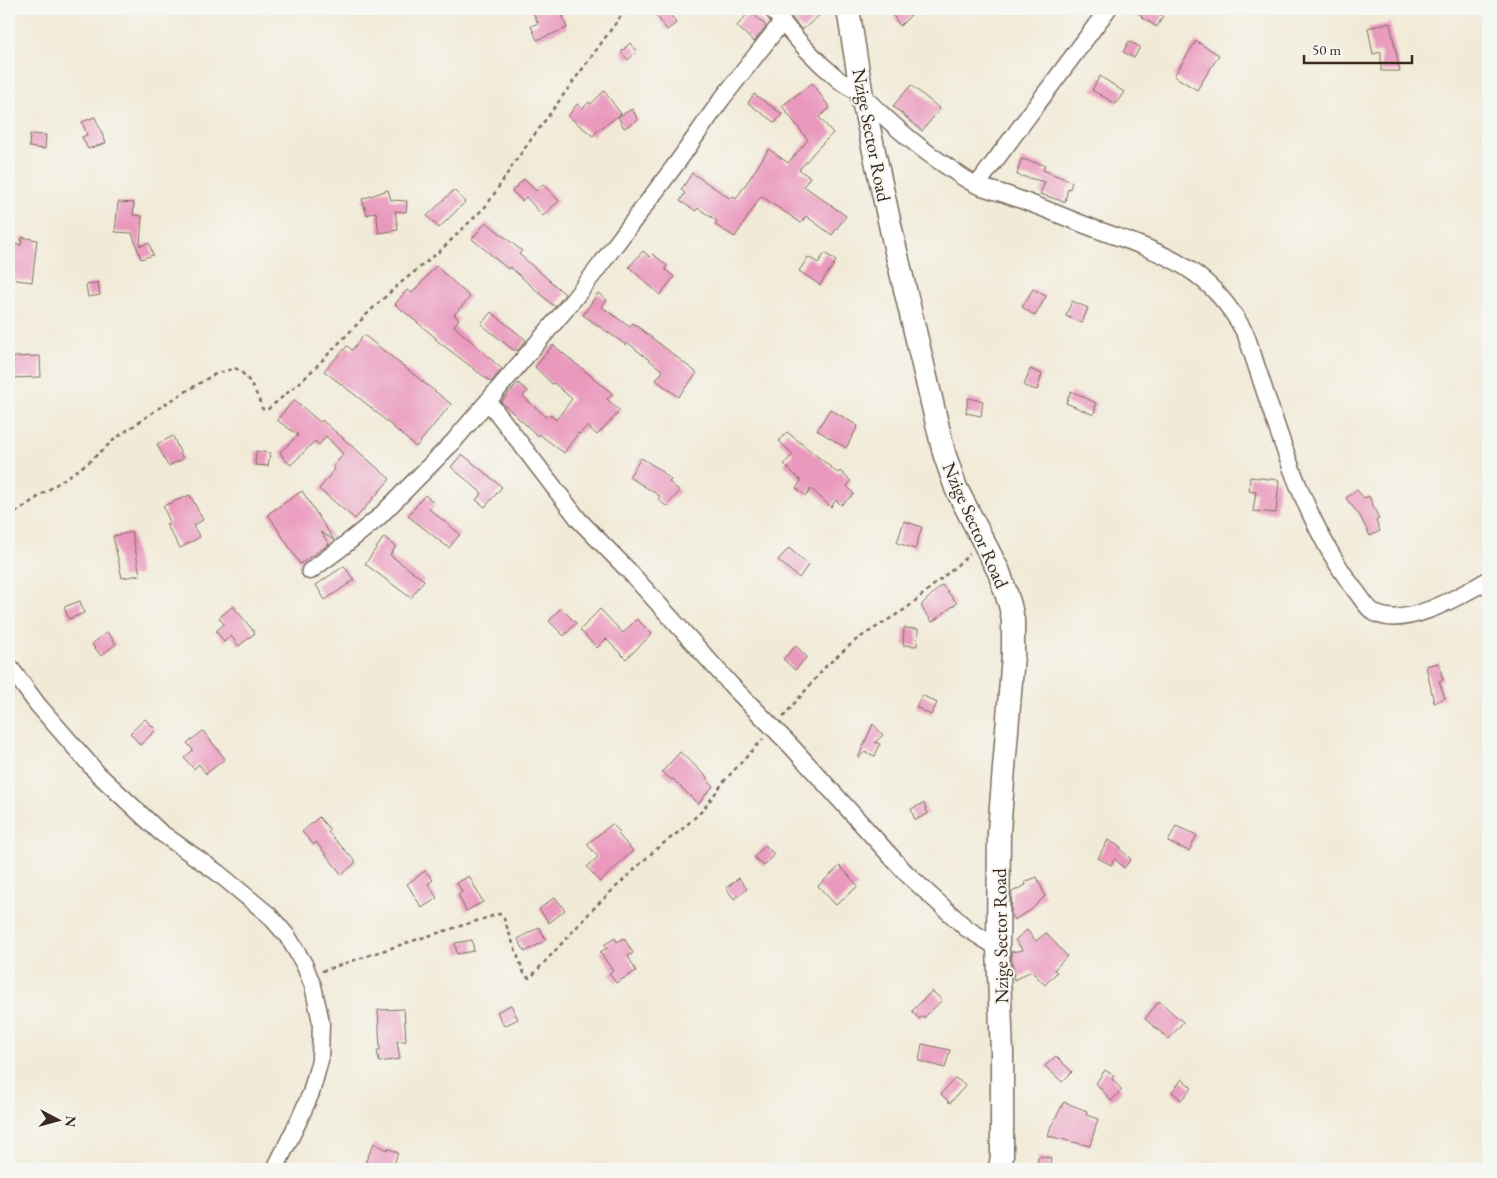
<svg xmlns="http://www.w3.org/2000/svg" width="1497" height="1178" font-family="'EB Garamond',serif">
<rect width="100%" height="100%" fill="#f6f6f2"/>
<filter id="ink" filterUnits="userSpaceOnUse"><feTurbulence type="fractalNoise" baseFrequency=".02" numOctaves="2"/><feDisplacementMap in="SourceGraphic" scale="10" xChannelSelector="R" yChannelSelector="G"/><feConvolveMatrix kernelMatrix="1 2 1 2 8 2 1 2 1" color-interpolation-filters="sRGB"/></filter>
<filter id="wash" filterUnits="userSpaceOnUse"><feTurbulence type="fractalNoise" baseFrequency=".0096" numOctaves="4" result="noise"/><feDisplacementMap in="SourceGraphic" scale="20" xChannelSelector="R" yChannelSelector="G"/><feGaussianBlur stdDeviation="1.12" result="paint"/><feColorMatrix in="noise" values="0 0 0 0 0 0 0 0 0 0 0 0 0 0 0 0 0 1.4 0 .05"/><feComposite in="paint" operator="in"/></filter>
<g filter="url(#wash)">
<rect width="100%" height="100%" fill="#f1ead7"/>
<g id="blocks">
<path fill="#ea99bd" d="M531,9H560L567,28L537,40L531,26L538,23Z
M652,9H666L676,23L667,30Z
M795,9H827L802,30L789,14Z
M889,9H917L900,26Z
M1132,9H1151L1163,16L1157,27L1141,17L1142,16Z
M750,11L766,26L754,42L737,26Z
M1390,23L1400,71H1381V52L1373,54L1368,28Z
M1129,41L1140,47L1134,58L1123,52Z
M1196,41L1219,55L1197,90L1174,76Z
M630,43L637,51L628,60L621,52Z
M1100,76L1124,92L1116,104L1092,90Z
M812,83L830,108L819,117L833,133L816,150L799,170L810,177L804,186L846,216L832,235L806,216L801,223L761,196L735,237L715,225L717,221L698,208L696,211L680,201L685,193L681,190L692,173L731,199L733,196L736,199L769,149L788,163L808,140L782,106Z
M911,85L940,109L922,131L893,106Z
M604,91L621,114L597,131L593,136L568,116L577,104L583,108L589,102L591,104Z
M754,94L782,114L775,123L748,103Z
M632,109L638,120L624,128L618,117Z
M95,117L106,143L88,149L82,137L87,135L82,122Z
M30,134L46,135L45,149L29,147Z
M1021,159L1045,165L1043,170L1072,182L1070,189L1068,188L1065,202L1040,194L1045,182L1017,175Z
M524,179L536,191L543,184L559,201L543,216L526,197L522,201L512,191Z
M388,190L391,200L407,201L406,212L395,211L398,230L379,233L376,212L367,215L362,199Z
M454,190L465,202L439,228L427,216Z
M118,202L134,203L133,215L142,216L140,246L149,243L153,255L141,259L132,233L115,232Z
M486,222L522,251L519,254L565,294L555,307L510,267L508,269L472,239Z
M22,237L37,240L32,282L9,279V243L21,245Z
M643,251L650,257L653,254L667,266L665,269L674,277L660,295L629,267Z
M825,253L836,261L820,285L799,271L808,257L818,263Z
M436,266L470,297L454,315L459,319L454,326L502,369L491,382L435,339L436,338L395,304L407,290L412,293Z
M98,282L100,295L88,297L86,285Z
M1033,289L1046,296L1035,316L1022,307Z
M598,293L607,300L602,307L630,327L633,323L697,373L678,397L656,380L663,371L628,343L626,345L583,315Z
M1072,301L1088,308L1082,323L1066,316Z
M491,312L526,340L518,350H513L481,324Z
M364,335L451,404L416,447L368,405L324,371L347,346L352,350Z
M553,345L613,394L607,399L620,411L597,435L587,426L580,434L578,433L564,453L539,434L538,436L501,402L518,383L528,391L523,396L546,417L549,414L556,420L572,399L554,383L552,384L535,367Z
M40,356L41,377L9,378V359L15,357Z
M1030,369L1042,374L1037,390L1024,386Z
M1071,391L1096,403L1094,415L1066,403Z
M968,398L983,401L981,416L966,413Z
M294,400L320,422L322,420L390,479L355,519L319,489L335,469L333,467L343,454L326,436L319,445L315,441L291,465L285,460L280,452L298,435L277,420Z
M830,409L858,426L846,448L817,430Z
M787,432L838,473L840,471L851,481L847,486L854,494L841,505L836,500L831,507L811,489L806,496L796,488L801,481L784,464L793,454L779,441Z
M173,436L183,459L168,466L157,444Z
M256,451L270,453L268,466L255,465Z
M462,454L502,487L485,507L476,500L482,493L451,467Z
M641,458L661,470L671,480L669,482L680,491L666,506L658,499L660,496L629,477Z
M1250,477L1279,480L1276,513L1253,511L1256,492L1249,491Z
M1357,490L1364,498L1369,496L1379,519L1376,521L1380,531L1370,536L1360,516L1346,498Z
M302,491L334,540L321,532L329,544L300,564L268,514Z
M190,495L203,520L193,526L200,537L180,548L166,524L170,522L163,506Z
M425,495L434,503L429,509L460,534L449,548L408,516Z
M904,521L922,527L915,549L897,543Z
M132,532L140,575L122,578L113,536Z
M384,537L396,546L390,555L424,580L411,598L365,564Z
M789,548L808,565L799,578L778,560Z
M344,566L354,580L325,600L316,585Z
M942,585L957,603L932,622L922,608V604Z
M80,601L84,613L69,619L64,607Z
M233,606L255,633L239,646L231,636L224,642L216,631L224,624L219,618Z
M561,608L576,623L564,636L549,621Z
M600,609L623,633L637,619L652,634L626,659L606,639L597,648L580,630Z
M904,628L918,629L917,646L903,645Z
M107,632L116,644L101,656L92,644Z
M796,646L807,657L795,670L783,659Z
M1439,663L1443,680L1439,681L1445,698L1434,703L1426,666Z
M922,695L937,703L931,715L916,707Z
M145,719L156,730L140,745L130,733Z
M873,724L883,735L875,742L880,744L875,756L865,752L858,758Z
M203,731L225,759L206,774L199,764L194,769L184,758L193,750L187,743Z
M680,752L708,778L706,779L713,786L698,804L673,779L672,780L662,772Z
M924,803L928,814L915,820L911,809Z
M319,817L330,830L328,832L356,862L342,875L316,842L314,845L302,832Z
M612,824L620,832L618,834L633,851L600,882L587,867L598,857L587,844Z
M1176,826L1197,835L1189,851L1168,842Z
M1108,840L1121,847L1120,849L1131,859L1124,868L1115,859L1111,865L1098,858Z
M765,845L774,854L764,866L754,857Z
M840,866L858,886L836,905L818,886Z
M425,871L433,880L428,884L437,898L422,908L407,884Z
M469,876L483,902L466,911L458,894L462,892L457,883Z
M1037,877L1045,896L1031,910L1014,920L1011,914L1012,892L1026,885L1025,882Z
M739,878L747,889L734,899L726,888Z
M555,897L565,910L549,923L539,909Z
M539,927L546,940L525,952L518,939Z
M1027,930L1036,941L1046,933L1067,956L1054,970L1057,972L1045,985L1031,971L1014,980L1011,952L1023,950L1015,940Z
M615,938L617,942L624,938L633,953L628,956L636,971L616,983L609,973L613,971L600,952L607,948L604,945Z
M472,940L474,951L457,954L455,943Z
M932,991L942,1000L924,1018L923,1016L919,1019L912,1011Z
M1159,1001L1183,1022L1169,1039L1145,1019Z
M511,1005L518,1019L504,1026L497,1012Z
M404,1009L406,1041H397L400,1059L379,1062L377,1050H380L378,1010Z
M922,1044L950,1050L945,1068L919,1061Z
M1056,1056L1072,1072L1062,1082L1045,1066Z
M1105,1070L1114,1076L1112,1079L1122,1090L1111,1101L1096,1083Z
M955,1078L966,1085L950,1103L941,1094Z
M1182,1079L1192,1088L1181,1100L1172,1092Z
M1064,1102L1087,1111L1086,1115L1098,1119L1090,1146L1048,1136L1051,1126Z
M374,1143L387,1150L388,1148L398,1153L392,1169H377L365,1163Z
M1039,1156L1051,1158L1049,1169L1036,1167Z"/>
</g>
</g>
<g filter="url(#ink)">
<use href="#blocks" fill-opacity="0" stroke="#7b6d5f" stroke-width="1"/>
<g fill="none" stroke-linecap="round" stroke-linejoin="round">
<defs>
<path id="minor" d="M772,9C791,34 815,60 839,80C847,86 857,91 864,97C890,123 917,147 948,167C957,173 967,181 977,185C988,190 1001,192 1013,197C1042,207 1071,220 1101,231C1166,254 1212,269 1246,335C1276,421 1300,517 1355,590C1361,597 1367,609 1375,613C1405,630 1463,594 1488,580
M977,185L1108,9
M488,401L579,520L628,570L732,686L791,746L906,873L966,928L998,948
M310,571L341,548L378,518L453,442L488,401L566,309L595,272L679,160L721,100L782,22
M9,666L38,705L98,774L160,832L218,873L269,915L288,937L304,964L313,986L321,1022L320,1060L311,1093L299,1120L275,1169"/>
<path id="secondary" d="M848,9L862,96L894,243L944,453L956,488L999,572L1010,605L1013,620V655L999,831L998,948L1002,1054V1156L1000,1169"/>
</defs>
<use href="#minor" stroke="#7b6d5f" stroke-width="19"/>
<use href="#secondary" stroke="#7b6d5f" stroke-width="25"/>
<path stroke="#7b6d5f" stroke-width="2.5" stroke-dasharray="4 4" stroke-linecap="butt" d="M9,517L89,462L116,438L162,406L213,375L235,368C249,375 257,394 262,408L264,410H267L305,378L371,310L397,286L441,250L487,205L514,163L626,9
M783,717L827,665L856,640L907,608L970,554
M322,971L409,942L499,914L502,915L504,919L525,976L529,978L531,977L595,907L656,849L680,831L703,810L725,780L763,739"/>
<use href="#minor" stroke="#fff" stroke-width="16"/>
<use href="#secondary" stroke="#fff" stroke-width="22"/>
</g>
</g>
<g text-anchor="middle" stroke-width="4" stroke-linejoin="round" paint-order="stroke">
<g font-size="19" fill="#3b2a1e" stroke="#f6f6f2">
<text transform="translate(872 135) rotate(79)" y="7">Nzige Sector Road</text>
<text transform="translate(976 525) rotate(66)" y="7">Nzige Sector Road</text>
<text transform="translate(1000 936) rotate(-91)" y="7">Nzige Sector Road</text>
</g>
</g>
<rect width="1497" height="1178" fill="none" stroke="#f6f6f2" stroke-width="30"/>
<g transform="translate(58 1120) rotate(96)" stroke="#f6f6f2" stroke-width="4" paint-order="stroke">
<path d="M0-4L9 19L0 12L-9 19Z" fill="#3b2a1e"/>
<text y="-8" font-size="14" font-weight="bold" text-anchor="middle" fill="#3b2a1e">N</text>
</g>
<path d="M1304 55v8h108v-8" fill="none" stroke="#3b2a1e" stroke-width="2.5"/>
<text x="1312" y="55" font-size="15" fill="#3b2a1e" stroke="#f6f6f2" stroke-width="4" paint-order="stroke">50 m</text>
</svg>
